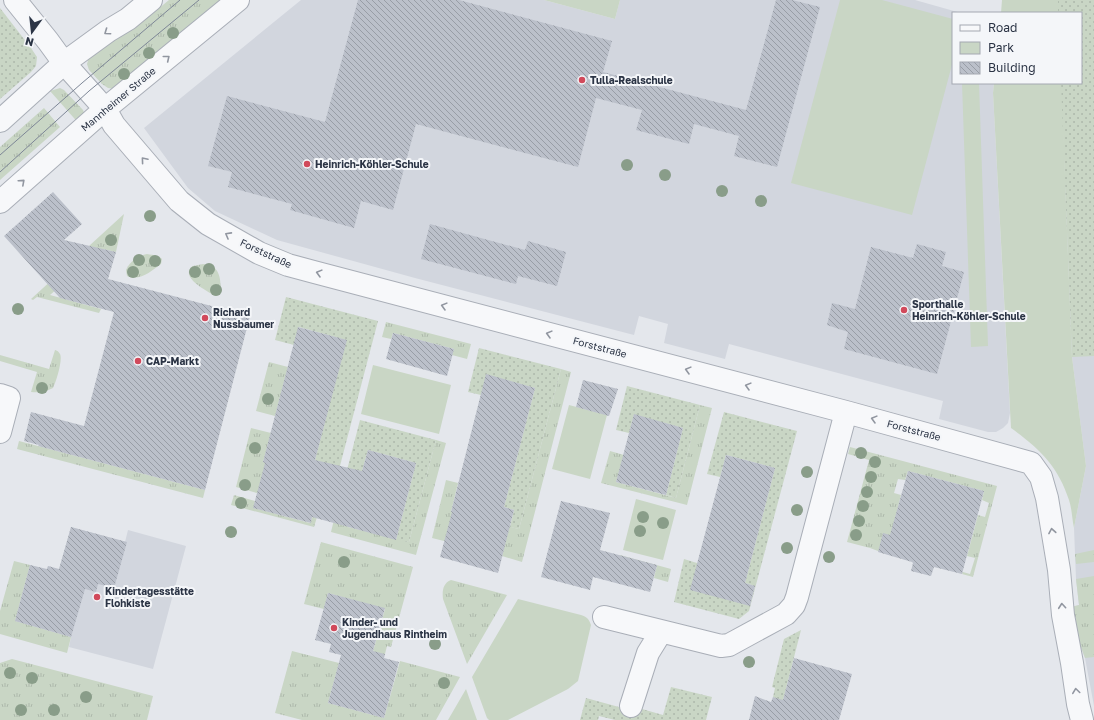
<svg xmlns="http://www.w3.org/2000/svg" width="1094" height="720" font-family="'Golos Text',sans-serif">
<defs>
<pattern id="grass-tufts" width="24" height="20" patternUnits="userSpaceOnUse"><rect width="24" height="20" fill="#c9d6c5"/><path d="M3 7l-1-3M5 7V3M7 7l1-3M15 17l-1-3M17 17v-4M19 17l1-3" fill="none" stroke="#adb8ab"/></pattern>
<pattern id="garden-dots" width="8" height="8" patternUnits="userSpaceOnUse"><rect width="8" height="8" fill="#c9d6c5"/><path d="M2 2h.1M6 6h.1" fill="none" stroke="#adb8ab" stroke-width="1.8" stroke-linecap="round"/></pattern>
<pattern id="building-back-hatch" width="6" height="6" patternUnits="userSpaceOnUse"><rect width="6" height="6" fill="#bbc0ca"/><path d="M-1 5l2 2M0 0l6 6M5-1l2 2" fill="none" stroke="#989da6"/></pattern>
</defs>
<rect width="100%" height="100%" fill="#e4e7ec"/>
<path fill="#d2d6de" d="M301,0H544L615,19L620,0H915L961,13H953V83H994L993,93L1010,413L1008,423L1003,428L996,432H988L939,419L943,401L729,344L725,359L664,343L668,324L639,316L634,335L415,278L277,240L215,211L188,188L144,128Z
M1094,0V706L1085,658L1078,639L1071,607L1079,605L1076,579L1074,528L1086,466L1072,357L1066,205L1062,83H1081V13Z
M71,527L125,542L128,530L186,546L153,669L69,647L71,637L15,621L30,565L47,570L48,566L51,567L54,572L58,573Z"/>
<path fill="url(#grass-tufts)" d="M169,0H225L115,89L108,88L102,84L89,70L87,64L89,57L147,18Z
M60,88L64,90L83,110L85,115L81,126L50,91Z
M44,108L60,127L0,180V147Z
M124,214L116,252L103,249L50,295L101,309L99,313L37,297L33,300L31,299Z
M147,254C152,255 159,255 162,259L161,264C151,271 140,282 127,276L126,270C130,261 138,256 147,254Z
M203,264C206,265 210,265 213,267C221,271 222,288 219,295L215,296L213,295C206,290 187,281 189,271C190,268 191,267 193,266C196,265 200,265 203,264Z
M386,322L471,344L467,359L452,355L454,349L393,333L391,339L382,337Z
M55,350C58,351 58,351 60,354C63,360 56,382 53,388C45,392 39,393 31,392L37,372L0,361V355L49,369Z
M269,362L288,367L275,416L256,411Z
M561,369L571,372L522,562L502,556L504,549L444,541L432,538L446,480L458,483L451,512L519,529Z
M700,405L712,408L687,505L601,483L610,451L624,455L616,482L676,498Z
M251,428L271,433L263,462L336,481L257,493L236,487Z
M436,440L446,443L416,555L331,532L340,495L348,527L409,542Z
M19,441L205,490L203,498L17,449Z
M850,447L997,486L973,577L962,574L963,572L970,574L975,558L967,556L978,515L985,517L989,503L982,500L984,491L908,471L905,480L898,479L894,493L901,495L886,554L870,548L847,542L869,460L848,454Z
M234,495L255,501L254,508L310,523L313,516L317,517L314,527L231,505Z
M321,542L413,567L391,647L387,646L385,654L372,655L385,609L328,593L324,609L304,604Z
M1094,550V562L1076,564L1075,554Z
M620,555L671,569L668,582L654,578L657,565L616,569Z
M14,561L30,565L15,621L71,637L67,653L0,634V611Z
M1094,576V657L1085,658L1078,639L1071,607L1079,605L1076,579Z
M451,580L507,595L467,664L443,599C442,591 443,583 451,580Z
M292,651L339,663L328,703L384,718L400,661L460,677L436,720H302L275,713Z
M12,659L153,696L147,720H0V663Z"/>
<path fill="#c9d6c5" d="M544,0H620L615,19Z
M840,0H882L953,19V61L912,215L791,183Z
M1002,0H1059L1060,13H1001Z
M962,83H979L988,346L971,347Z
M994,83H1062L1066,205L1072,357L1086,466L1074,528C1072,519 1072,509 1069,500C1058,466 1040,449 1011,428L993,93Z
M373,365L451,385L439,434L361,414Z
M569,405L607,415L590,479L552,469Z
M636,499L676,510L663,560L623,550Z
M518,599L581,615C587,617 589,619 591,625L578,681L568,689L508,720H489L487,718L472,677Z
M466,689L477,720H448Z"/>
<path fill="url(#garden-dots)" d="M1058,0H1094V356L1072,357L1061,83H1081V13H1058Z
M0,8L31,48L37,57L36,66L31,72L0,99Z
M286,297L378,321L336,481L315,460L346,340L299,327L294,345L275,340Z
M479,348L561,369L519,529L510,527L514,510L504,507L535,388L487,375L481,395L468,392Z
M627,386L700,405L676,498L666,495L683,428L634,415L629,433L616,430Z
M724,412L797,431L749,611L739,619L674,602L684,559L697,563L750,605L755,586L745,583L775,468L726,455L720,477L707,474Z
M360,420L436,440L409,542L396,540L416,463L368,450L360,478L346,474Z
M801,630L782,704L777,699L773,697L775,688L772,687L784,639Z
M671,687L712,697L706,720H615L599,716L598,720H580L586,698L641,713L642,709L663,715Z"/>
<path fill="url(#building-back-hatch)" d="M358,0H459L612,41L603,72L746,110L776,0H792L820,7L777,167L734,156L739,136L694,124L689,144L636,130L642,110L596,98L578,167L416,124L393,210L361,201L354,228L290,210L292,204L228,187L232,172L208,166L227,96L325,122Z
M53,192L82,224L64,240L116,252L108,279L250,316L205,490L38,446L39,445L24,441L31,412L84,426L114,312L60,298L4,236Z
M430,224L525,250L528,241L566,252L557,286L518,276L516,284L421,259Z
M917,244L946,252L942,266L964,272L937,374L844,349L848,332L827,325L832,303L855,309L871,247L913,258Z
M298,327L347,340L315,460L362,471L368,450L416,463L396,540L312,517L311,523L253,508L265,463L263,462Z
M393,333L454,349L447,376L386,359Z
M486,374L535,388L504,507L514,510L498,573L440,557L452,512H451Z
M583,380L618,389L609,416L576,407Z
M634,414L683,428L666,495L616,482Z
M726,455L775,468L745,583L755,586L750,606L690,590Z
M908,471L984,491L962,574L934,567L931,576L911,571L913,563L912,562L878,552L883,533L890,535Z
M561,501L610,513L600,550L657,565L650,592L593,577L590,590L541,577Z
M71,527L127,542L114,588L98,584L96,592L85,589L71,637L15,621L30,565L47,569L48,566L59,569Z
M328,593L385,608L373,651L385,654L384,658L399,662L384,718L328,703L341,655L329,652L331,644L315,640Z
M794,658L852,674L839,720H749L755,696L771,702L773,697L783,700Z"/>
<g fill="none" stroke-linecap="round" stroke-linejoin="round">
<defs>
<path id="minor" d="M15,0L48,41L64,63L105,109L114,125L179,201L208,224L259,253L288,265L314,272L846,412L1031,463L1041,477L1047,498L1059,570L1063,615L1072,663L1078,704L1082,720
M0,121L64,63L108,31L128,19L151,0
M0,202L105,109L238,0
M0,395L9,398L0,432
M604,617L721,646L729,645L786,614L794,605L797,597L846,412
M631,706L648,653L661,632"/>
</defs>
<use href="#minor" stroke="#a9aeb7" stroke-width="24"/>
<use href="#minor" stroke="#f7f8fa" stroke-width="22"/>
<path stroke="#7d8696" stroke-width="1" d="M0,155L82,83L180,0
M0,172L89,91L199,0"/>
</g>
<g fill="#899d89">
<circle cx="173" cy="33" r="6"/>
<circle cx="149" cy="53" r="6"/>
<circle cx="124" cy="74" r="6"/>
<circle cx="627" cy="165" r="6"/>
<circle cx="665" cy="175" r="6"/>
<circle cx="722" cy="191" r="6"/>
<circle cx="761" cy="201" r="6"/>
<circle cx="150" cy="216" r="6"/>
<circle cx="111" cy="240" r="6"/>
<circle cx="139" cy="260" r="6"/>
<circle cx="155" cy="261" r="6"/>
<circle cx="209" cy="269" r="6"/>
<circle cx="133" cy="272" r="6"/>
<circle cx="195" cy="272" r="6"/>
<circle cx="216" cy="290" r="6"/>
<circle cx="18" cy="309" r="6"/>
<circle cx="42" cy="388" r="6"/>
<circle cx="268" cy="399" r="6"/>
<circle cx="255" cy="448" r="6"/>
<circle cx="861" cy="453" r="6"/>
<circle cx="875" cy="462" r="6"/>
<circle cx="807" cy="472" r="6"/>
<circle cx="871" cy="477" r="6"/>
<circle cx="245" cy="485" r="6"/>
<circle cx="867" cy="492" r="6"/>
<circle cx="241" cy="503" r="6"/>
<circle cx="863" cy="506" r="6"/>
<circle cx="797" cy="510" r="6"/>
<circle cx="643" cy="517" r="6"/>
<circle cx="859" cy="521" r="6"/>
<circle cx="663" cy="523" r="6"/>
<circle cx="640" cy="531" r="6"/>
<circle cx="231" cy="532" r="6"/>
<circle cx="856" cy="535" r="6"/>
<circle cx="787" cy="548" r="6"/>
<circle cx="829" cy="557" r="6"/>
<circle cx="344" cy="562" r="6"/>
<circle cx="435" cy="644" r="6"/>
<circle cx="749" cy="662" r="6"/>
<circle cx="10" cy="673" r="6"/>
<circle cx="32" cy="678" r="6"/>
<circle cx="444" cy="683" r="6"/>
<circle cx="86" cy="697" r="6"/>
<circle cx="21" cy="710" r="6"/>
<circle cx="54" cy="710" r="6"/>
</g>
<defs><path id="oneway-chevron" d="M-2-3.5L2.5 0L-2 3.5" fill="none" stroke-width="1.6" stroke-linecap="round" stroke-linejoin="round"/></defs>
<g stroke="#9196a0">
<use href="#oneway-chevron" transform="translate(107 32) rotate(145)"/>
<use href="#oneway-chevron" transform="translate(167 58) rotate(-39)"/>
<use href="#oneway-chevron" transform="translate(144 160) rotate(-130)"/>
<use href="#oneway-chevron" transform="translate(22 182) rotate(-42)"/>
<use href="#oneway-chevron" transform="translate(228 235) rotate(-151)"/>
<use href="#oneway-chevron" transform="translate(319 273) rotate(-165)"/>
<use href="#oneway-chevron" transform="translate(444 306) rotate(-165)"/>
<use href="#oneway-chevron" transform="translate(549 334) rotate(-165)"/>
<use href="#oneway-chevron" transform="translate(688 370) rotate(-165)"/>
<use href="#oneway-chevron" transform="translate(748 386) rotate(-165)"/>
<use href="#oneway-chevron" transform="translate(874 419) rotate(-165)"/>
<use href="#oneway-chevron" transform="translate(1052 531) rotate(-100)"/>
<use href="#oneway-chevron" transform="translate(1062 606) rotate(-95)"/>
<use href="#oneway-chevron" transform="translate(1076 691) rotate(-98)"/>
</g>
<g fill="#d1495b" stroke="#f4f6f9" stroke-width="1.5">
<circle cx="582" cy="80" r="4"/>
<circle cx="307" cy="164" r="4"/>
<circle cx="904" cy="310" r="4"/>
<circle cx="205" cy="318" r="4"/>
<circle cx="138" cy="361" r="4"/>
<circle cx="97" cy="597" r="4"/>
<circle cx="334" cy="628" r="4"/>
</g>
<g text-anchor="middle" stroke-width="4" stroke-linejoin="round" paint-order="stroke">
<g font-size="10" font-weight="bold" fill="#2b3445" stroke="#f4f6f9" text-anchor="start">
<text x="590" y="84">Tulla-Realschule</text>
<text x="315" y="168">Heinrich-Köhler-Schule</text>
<text x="912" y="308">Sporthalle<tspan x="912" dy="12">Heinrich-Köhler-Schule</tspan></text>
<text x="213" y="316">Richard<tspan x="213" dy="12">Nussbaumer</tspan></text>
<text x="146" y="365">CAP-Markt</text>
<text x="105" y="595">Kindertagesstätte<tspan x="105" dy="12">Flohkiste</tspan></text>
<text x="342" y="626">Kinder- und<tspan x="342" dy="12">Jugendhaus Rintheim</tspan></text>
</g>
<g font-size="10" fill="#2b3445" stroke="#f4f6f9">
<text transform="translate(118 99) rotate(-40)" y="4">Mannheimer Straße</text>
<text transform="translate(266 253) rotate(25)" y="4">Forststraße</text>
<text transform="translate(600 347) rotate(15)" y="4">Forststraße</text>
<text transform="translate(914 430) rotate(15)" y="4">Forststraße</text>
</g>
</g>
<rect x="952" y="12" width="130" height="72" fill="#f4f6f9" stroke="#a4a8b1"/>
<rect x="960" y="25" width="20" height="6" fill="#f7f8fa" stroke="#a4a8b1"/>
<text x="988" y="32" font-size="12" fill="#2b3445">Road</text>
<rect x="960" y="42" width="20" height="12" fill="#c9d6c5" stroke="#a4a8b1"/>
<text x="988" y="52" font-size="12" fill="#2b3445">Park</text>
<rect x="960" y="62" width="20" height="12" fill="url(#building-back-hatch)" stroke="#a4a8b1"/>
<text x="988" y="72" font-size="12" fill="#2b3445">Building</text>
<g transform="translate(32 32) rotate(195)" stroke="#f4f6f9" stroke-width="3" paint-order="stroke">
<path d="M0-3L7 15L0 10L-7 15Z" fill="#2b3445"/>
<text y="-6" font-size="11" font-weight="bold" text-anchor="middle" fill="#2b3445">N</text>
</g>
</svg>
